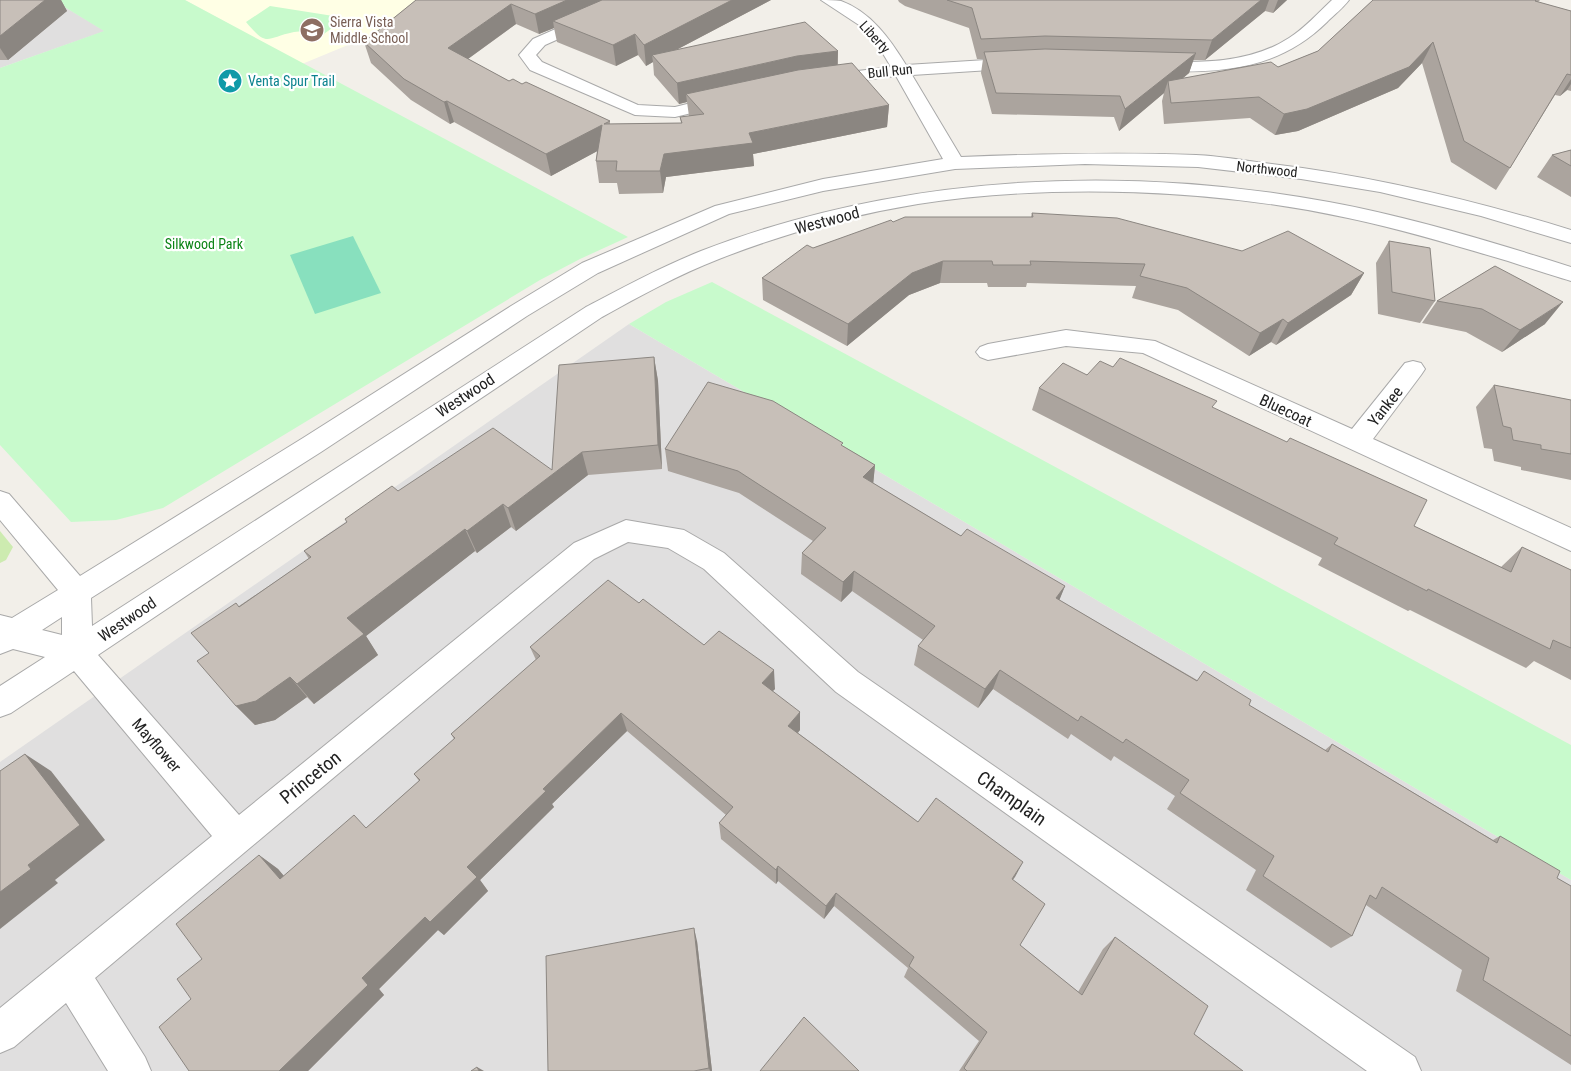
<svg xmlns="http://www.w3.org/2000/svg" width="1571" height="1071" font-family="'Roboto Condensed',sans-serif">
<rect width="100%" height="100%" fill="#f2efe9"/>
<path fill="#e0dfdf" d="M0,0H53L105,31L0,68Z
M629,324L1571,880V1071H0V762Z"/>
<path fill="#ffffe5" d="M185,0H457L302,64Z"/>
<path fill="#cdebb0" d="M0,531L13,547L6,560L0,563Z"/>
<path fill="#c8facc" d="M53,0H185L628,237L580,259L540,280L163,508L116,520L71,522L0,445V68L104,31Z
M270,6L346,18L321,36C313,34 302,30 294,32C265,38 268,48 246,22Z
M712,282L1571,745V880L629,324L666,302Z"/>
<path fill="#88e0be" d="M353,236L381,293L315,314L290,255Z"/>
<g fill="none" stroke-linecap="round" stroke-linejoin="round">
<defs>
<path id="minor" d="M621,0H642L639,3L545,45L536,55L542,62L638,105L675,107L723,95L729,96L732,100L729,104L675,117L635,115L530,70L519,55L533,39Z
M821,0C827,0 835,0 841,1C871,12 890,39 906,65L1020,58L1026,59L1028,63L1026,67L1020,68L912,75L961,157C1039,154 1117,152 1196,155C1219,156 1241,160 1264,163C1369,175 1470,199 1571,230V243L1481,216L1380,192L1301,179L1198,167L1085,164L955,169L823,191L729,214L598,273L527,316L321,452L91,598L92,626L586,307C624,287 661,267 701,251C900,174 1121,164 1329,202C1410,217 1493,242 1571,267V281C1550,275 1529,268 1508,261C1456,246 1402,229 1348,218C1214,189 1053,183 918,204C850,215 783,234 719,259C678,275 640,296 602,317L98,655L239,815L574,543L626,520L684,530L724,553L858,672L1415,1057L1421,1071H1367L836,692L704,569L668,548L628,542L594,559L95,978L145,1057L151,1071H108L66,1003L14,1047L0,1053V1008L212,836L74,671L11,713L0,717V686L45,657L13,649L0,654V615L12,618L58,590L0,520V491L9,494L80,576L303,438L511,306L582,263L715,206L823,179L943,159L896,76L824,85L818,84L816,80L818,76L824,75L891,67L879,47L859,25ZM62,617V635L42,630Z
M1332,0H1349C1343,8 1334,15 1327,22C1277,71 1220,73 1153,71L1147,70L1145,66L1147,62L1153,61C1199,63 1249,64 1289,38C1305,28 1318,13 1332,0Z
M1066,330L1155,341L1352,429L1405,363L1413,361L1421,363L1425,369L1421,375L1373,439L1571,528V551L1143,353L1066,346L988,360L980,357L976,352L980,347L988,344Z"/>
</defs>
<use href="#minor" stroke="#a9a9a9" stroke-width="2"/>
<use href="#minor" fill="#fff" fill-rule="evenodd"/>
</g>
<path fill="#aba49e" fill-rule="evenodd" d="M0,0H61L67,11L8,60H0Z
M416,0H771L678,49L838,51V64L889,105L887,127L753,154L754,166L666,177L663,193L619,194L617,183H599L596,161L597,151L551,176L454,122L450,124L411,100L371,63L364,42ZM516,24L539,34L554,28L557,42L616,66L638,55L646,66L653,62L654,75L679,104L687,102L689,116L680,117L681,123L610,124V121L522,84L509,81L468,59Z
M898,0H1287L1273,13L1265,11L1205,60H1193L1189,73L1183,78L1278,67L1318,51L1373,0H1540L1538,2L1571,11V91L1567,90L1560,96L1555,95L1510,168L1496,190L1451,162L1422,63L1398,88L1298,131L1275,135L1250,118L1164,124L1162,101L1164,93L1119,131L1114,117L992,114L981,73L983,59H977L969,28L905,6L899,2Z
M1571,150V197L1537,177L1552,155Z
M1032,213L1242,251L1364,273L1351,295L1276,345L1271,342L1249,356L1178,310L1132,298L1136,286L1027,283L1026,287H988L987,283H940L909,295L847,346L763,300L762,278L813,248L893,222L1031,217Z
M1389,241L1435,301L1420,323L1378,314L1376,263Z
M1495,266L1545,324L1502,352L1466,332L1422,323L1437,301Z
M654,357L658,381L662,469L588,475L516,531L511,527L477,553L475,551L366,636L378,655L314,704L307,697L275,720L255,725L236,706L209,653L239,606L309,559L304,551L347,522L345,519L398,491L552,470Z
M1113,367L1213,408L1414,526L1501,567L1522,547L1571,570V680L1534,661L1526,668L1410,610L1408,611L1318,565L1322,558L1032,410L1039,388Z
M1494,385L1571,400V480L1521,470V467L1494,461L1492,449L1484,448L1476,407Z
M843,446L875,465L873,483L961,536L1065,586L1059,600L1197,680L1249,705L1325,750L1332,744L1493,840L1500,836L1557,878L1571,886V1065L1456,991L1462,970L1366,905L1352,936L1331,948L1246,890L1256,870L1167,809L1175,796L1114,756L1111,761L1071,734L1068,739L993,689L978,708L914,665L918,646L923,640L852,591L841,602L801,574L802,553L813,541L739,493L668,471L665,449Z
M639,603L704,645L775,689L772,691L800,730L798,733L918,822L1013,880L1020,945L1078,992L1103,949L1115,937L1194,1034L1243,1071H959L979,1041L904,977L908,968L834,906L824,919L778,881L776,884L721,839L719,823L726,815L627,731L552,804L554,807L480,880L488,891L444,935L438,930L379,989L384,995L308,1071H189L191,999L202,959L259,855L278,869L284,876L366,828L419,781L414,774L454,739L451,734L536,660L530,647Z
M697,941L712,1071H548Z"/>
<path fill="#8b8681" d="M45,0H61L67,11L8,60L0,48V36Z
M567,0H617L553,21L554,28L539,34L535,14Z
M732,0H771L657,60L652,55L653,62L646,66L644,45Z
M1261,0H1269L1265,11L1205,60L1212,40Z
M1278,0H1287L1273,13Z
M511,4L516,24L454,69L448,48Z
M635,34L638,55L616,66L613,45Z
M1433,42L1422,63L1398,88L1298,131L1275,135L1284,114Z
M838,51L837,71L686,94L687,102L679,104L677,83L797,56Z
M1196,53L1189,73L1170,89L1168,81L1164,93L1119,131L1125,109Z
M1571,79V84L1567,90L1560,96Z
M447,101L454,122L450,124L444,102Z
M889,105L887,127L753,154L754,166L666,177L663,193L660,171L664,154L749,133Z
M602,125L605,147L551,176L546,154Z
M943,261L940,283L909,295L847,346L848,324L912,273Z
M1364,273L1351,295L1276,345L1288,323Z
M1563,302L1545,324L1502,352L1520,330Z
M1283,319L1271,342L1249,356L1260,333Z
M654,357L658,381L662,469L658,445Z
M582,452L588,475L516,531L508,508Z
M875,465L873,486L863,477Z
M503,504L511,527L477,553L467,531Z
M465,529L475,551L366,636L378,655L314,704L297,684L347,618Z
M854,571L852,591L841,602L843,582Z
M1065,586L1057,606L1056,598Z
M774,670L775,689L762,702V683Z
M1000,670L993,689L978,708L985,689Z
M290,677L307,697L275,720L255,725L236,706Z
M800,712V730L788,743V726Z
M621,713L627,731L552,804L554,807L480,880L488,891L444,935L438,930L379,989L384,995L308,1071H279L362,978L467,867L543,789Z
M25,754L51,771L105,840L55,880L58,883L0,929V892L28,865Z
M259,855L278,869L298,893L280,879Z
M1023,862L1015,877L1003,893L1012,879Z
M778,866V881L776,884V870Z
M836,893L834,906L824,919L826,906Z
M694,928L697,941L712,1071H710L709,1068Z
M477,1067L484,1071H479Z"/>
<path fill="#c7bfb8" stroke="#8b8681" d="M0,0H45L0,36Z
M416,0H567L535,14L511,4L448,48L509,81L513,79L522,84L526,82L610,121L604,124L682,123L680,117L704,114L686,94L798,70L852,63L889,105L749,133L753,143L664,154L660,171H616L617,161H596L602,125L546,154L447,101L444,102L404,79L364,42Z
M602,0H732L644,45L635,34L613,45L553,21Z
M947,0H1261L1212,40L1045,36L981,39L972,8Z
M1373,0H1536L1535,1L1571,11V75L1567,74L1510,168L1464,141L1433,42L1409,67L1307,109L1284,114L1259,97L1171,103L1168,81L1271,62L1278,67L1318,51Z
M805,22L838,51L797,56L677,83L652,55Z
M1045,49L1196,53L1125,109L1120,96L996,93L984,52Z
M1571,150V166L1552,155Z
M1032,213L1117,218L1242,251L1288,231L1364,273L1288,323L1283,319L1260,333L1187,288L1140,276L1145,264L1030,261L1031,265H993L992,261H943L912,273L848,324L762,278L807,245L813,248L891,220L893,222L905,217H1033Z
M1389,241L1430,248L1435,301L1392,292Z
M1495,266L1563,302L1520,330L1482,309L1437,301Z
M654,357L658,445L582,452L508,508L503,504L467,531L465,529L347,618L364,634L297,684L290,677L256,701L236,706L197,661L209,653L191,633L236,603L239,607L311,557L304,551L347,522L345,519L392,486L398,491L493,428L552,470L559,365Z
M1120,358L1217,401L1212,407L1287,442L1290,438L1427,500L1414,526L1511,572L1522,547L1571,570V648L1553,640L1550,649L1428,589L1427,591L1334,544L1338,538L1039,388L1063,363L1087,375L1100,361L1113,367Z
M708,382L773,401L843,443L841,445L875,465L863,477L961,536L967,529L1065,586L1056,598L1197,681L1204,671L1251,700L1249,705L1328,752L1332,744L1497,843L1500,836L1560,871L1557,878L1571,886V1036L1483,980L1489,958L1382,887L1376,899L1370,895L1352,936L1263,876L1274,856L1180,793L1189,780L1126,739L1123,743L1081,716L1078,721L1000,670L985,689L918,646L935,626L854,571L843,582L802,553L826,528L738,471L665,449Z
M1494,385L1571,400V454L1541,449V445L1513,440L1511,428L1503,426Z
M608,580L639,603L643,599L704,645L719,631L774,670L762,683L800,712L788,726L918,822L936,798L1023,862L1012,879L1045,904L1020,945L1082,995L1115,937L1208,1006L1194,1034L1243,1071H967L964,1068L987,1032L909,966L914,957L836,893L826,906L778,866L776,870L719,823L733,807L621,713L543,789L546,791L467,867L477,877L430,922L425,917L362,978L368,985L279,1071H189L159,1027L191,999L177,979L202,959L176,924L259,855L280,879L354,815L366,828L420,780L414,774L455,738L451,734L540,656L530,647Z
M25,754L80,825L28,865L31,869L0,892V771Z
M694,928L709,1068L694,1071H548L546,956Z
M804,1017L859,1071H760Z
M477,1067L479,1071H471Z"/>
<defs>
<symbol id="school-disc" viewBox="-11 -11 22 22"><circle r="9.5" fill="#8d6e63" stroke="#fff"/><path d="M0-5L7-2L0 1L-7-2ZM-4 1L0 2.5L4 1V4Q0 6-4 4Z" fill="#fff"/></symbol>
<symbol id="sight-disc" viewBox="-11 -11 22 22"><circle r="9.5" fill="#0f9aa8" stroke="#fff"/><path d="M0-6L1.8-2.2L6-1.7L2.9 1.2L3.7 5.4L0 3.3L-3.7 5.4L-2.9 1.2L-6-1.7L-1.8-2.2Z" fill="#fff"/></symbol>
</defs>
<g fill-rule="evenodd">
<use href="#school-disc" x="298" y="16" width="28" height="28"/>
<use href="#sight-disc" x="216" y="67" width="28" height="28"/>
</g>
<g text-anchor="middle" stroke-width="4.5" stroke-linejoin="round" paint-order="stroke">
<g font-size="14" fill="#785e54" stroke="#fff" text-anchor="start">
<text x="330" y="27">Sierra Vista<tspan x="330" dy="16">Middle School</tspan></text>
</g>
<g font-size="14" fill="#222" stroke="#fff">
<text transform="translate(875 37) rotate(48)" y="5">Liberty</text>
<text transform="translate(890 71) rotate(-6)" y="5">Bull Run</text>
<text transform="translate(1267 169) rotate(6)" y="5">Northwood</text>
</g>
<g font-size="14" fill="#0d838f" stroke="#fff" text-anchor="start">
<text x="248" y="86">Venta Spur Trail</text>
</g>
<g font-size="14" fill="#0c8416" stroke="#fff">
<text x="204" y="249">Silkwood Park</text>
</g>
<g font-size="16" fill="#222" stroke="#fff">
<text transform="translate(827 220) rotate(-15)" y="6">Westwood</text>
<text transform="translate(465 395) rotate(-33)" y="6">Westwood</text>
<text transform="translate(1385 406) rotate(-52)" y="6">Yankee</text>
<text transform="translate(1286 410) rotate(25)" y="6">Bluecoat</text>
<text transform="translate(127 619) rotate(-34)" y="6">Westwood</text>
<text transform="translate(157 745) rotate(49)" y="6">Mayflower</text>
</g>
<g font-size="19" fill="#222" stroke="#fff">
<text transform="translate(310 777) rotate(-39)" y="7">Princeton</text>
<text transform="translate(1012 798) rotate(35)" y="7">Champlain</text>
</g>
</g>
</svg>
